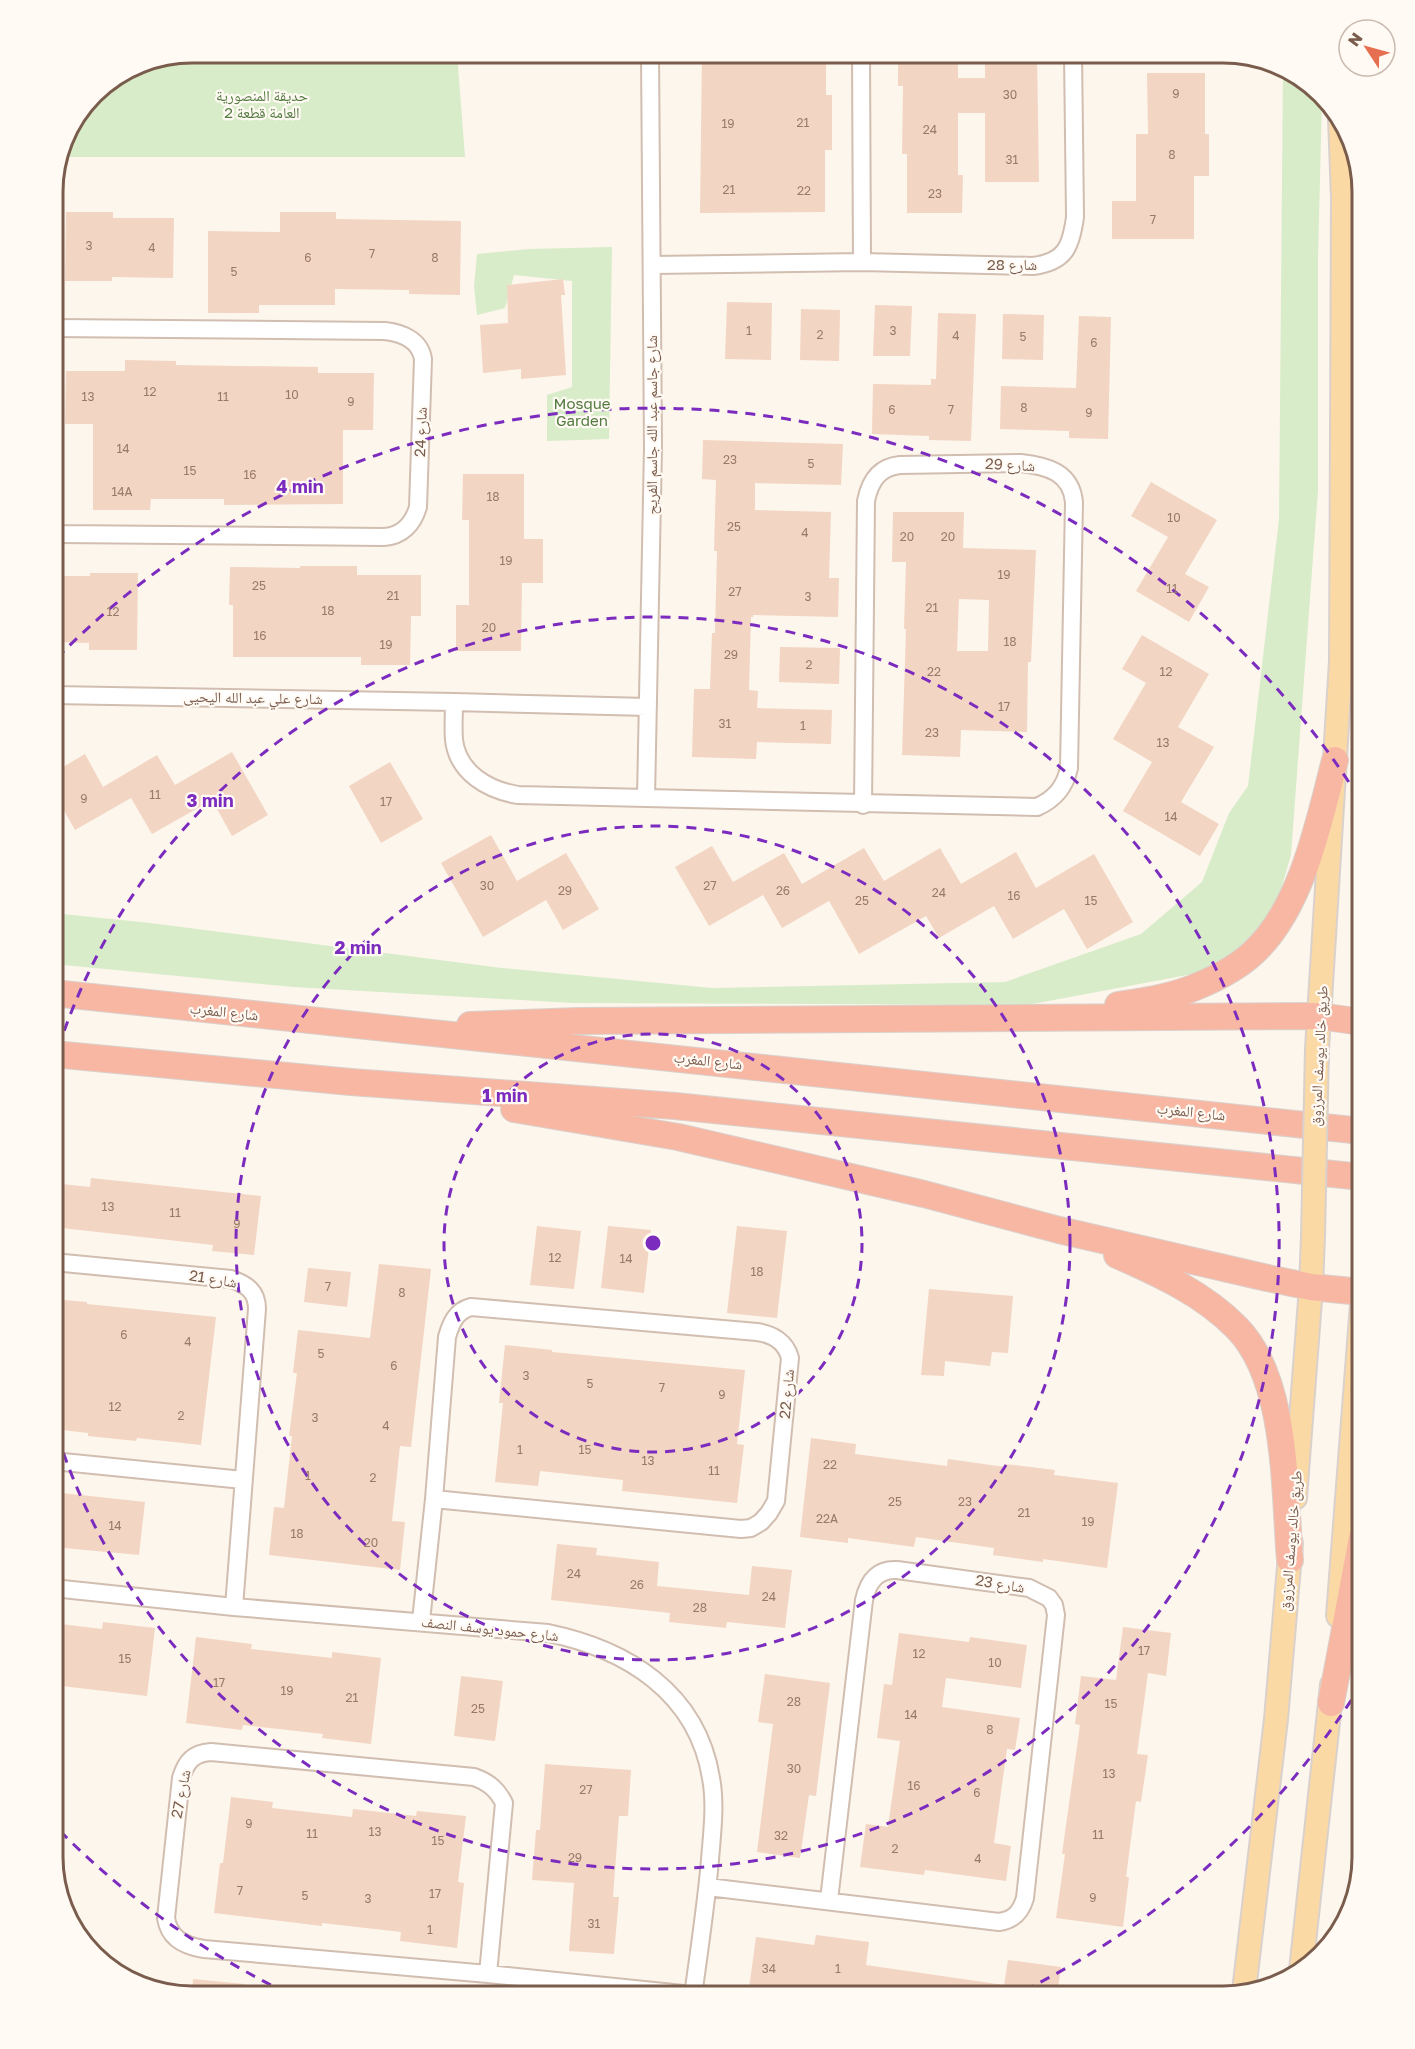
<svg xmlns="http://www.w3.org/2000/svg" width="1415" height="2049" font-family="'Golos Text','Noto Naskh Arabic',sans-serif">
<rect width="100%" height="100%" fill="#fdf6ec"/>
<path fill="#d8ecc9" d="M192,53H457L465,157H59L63,138L94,93L139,63Z
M1283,68L1293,71L1322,100L1318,258V490L1291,855L1272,920L1230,967L1027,1005L573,1003L293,987L53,964V913L150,923L502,968L712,988L1005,982L1141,934L1202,882L1229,813L1248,786L1279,519Z
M612,247L609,439L547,441V395L572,387V281L514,275L505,308L477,315L474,286L477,254L529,249Z"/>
<path fill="#f3d5c3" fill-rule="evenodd" d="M702,53H826V95H832V150H825V212L700,213Z
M898,53H958V78H985V53H1037L1039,182H985V113H958V175H963L962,213H907V154H902L903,86H898Z
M1147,73H1205V134H1209V176H1194V239H1112V201H1136V134H1148Z
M66,212H113V218H174L173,278L112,277V281H65Z
M280,212H336V219L461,221L460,295L409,294V290L335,289V305H259V313H208V231L280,232Z
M563,279L565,295H561L566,375L521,379V369L483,373L480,325L508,323L507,285Z
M727,302L772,303L771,360L725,359Z
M875,305L912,306L910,356H873Z
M801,309L840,310L839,361L800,360Z
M938,313L976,314L971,441L929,440V436L872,434L873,384L931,385V379H936Z
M1003,314L1044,315L1043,360L1002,359Z
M1079,316L1111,317L1108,439L1069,438V431L1000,429L1001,386L1076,388Z
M125,360L176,361V365L318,367V373H374L373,430H343V504L224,505V499H151L150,510H93V424H65L66,371H125Z
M703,440L843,444L841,485L755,483V510L831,512L829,578H839L838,617L753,615V617H751L749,690L758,691L757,708L832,710L831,744L757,742L756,759L692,757L694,689H710L712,633H715L717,551H714L716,480L702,479Z
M463,474H524V539H543V583H522L521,651H456V605H469V520H462Z
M1151,482L1217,520L1185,574L1209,587L1189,622L1136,591L1168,537L1131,516Z
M893,512H964L963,548L1036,550L1031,662H1028L1027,732L961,730L960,757L902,755L906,629H904L906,562H892ZM959,599L989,600L988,651H957Z
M300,566H357V575H421V616H411L410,665H361V657H233V605H229L230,567L300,568Z
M90,573H138L137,650H89V643L53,642V576H90Z
M1142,635L1209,674L1178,727L1214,747L1181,802L1219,824L1200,856L1123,811L1152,762L1113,739L1146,683L1122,669Z
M780,647L840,648L839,684L779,682Z
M232,752L268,815L232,836L212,800L152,834L131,798L75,830L53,791V773L85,754L103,787L157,755L175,785Z
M390,762L423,819L381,843L349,786Z
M491,835L517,881L566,853L599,909L563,930L546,900L483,937L441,863Z
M712,846L733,882L784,853L802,884L864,848L884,881L940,848L961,884L1016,852L1036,888L1094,854L1133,922L1087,949L1064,909L1013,939L994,906L939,938L926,916L859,954L829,901L782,928L763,895L709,926L675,867Z
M91,1178L261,1196L254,1255L212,1251L213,1245L53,1227V1183L90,1187Z
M537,1226L581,1231L574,1289L530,1285Z
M608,1226L651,1230L644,1293L601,1288Z
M737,1226L787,1231L777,1318L727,1313Z
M379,1264L431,1269L411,1447L400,1446L392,1521L405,1522L400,1570L269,1555L274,1507L284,1508L292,1436H289L297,1373H293L298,1330L370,1338Z
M308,1268L351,1272L347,1307L304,1302Z
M929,1289L1013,1296L1008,1353L992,1352L990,1366L945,1361L944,1376L921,1375Z
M53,1299L87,1302V1304L216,1317L201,1445L137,1438L136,1441L88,1436V1433L53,1429Z
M505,1345L552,1350V1352L745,1370L737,1444L744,1445L737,1503L622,1491L623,1480L540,1471L538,1486L495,1482L503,1403H499Z
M811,1438L856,1444L855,1454L947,1466L948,1459L1005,1467V1464L1055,1470L1054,1475L1118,1483L1107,1568L1043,1559V1562L993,1555L994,1548L916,1537L914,1547L848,1538V1543L800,1537Z
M53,1492L145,1502L139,1555L53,1547Z
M557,1544L597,1548L596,1555L659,1562L657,1586L749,1595L752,1566L792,1570L785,1628L727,1622L726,1628L669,1622L670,1613L551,1600Z
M103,1622L155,1628L147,1696L53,1685V1623L102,1629Z
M1123,1627L1171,1633L1166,1676L1148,1673L1137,1754L1148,1755L1141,1802L1136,1801L1126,1877H1129L1123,1927L1056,1918L1065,1854H1062L1080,1725L1075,1724L1081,1676L1116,1680Z
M899,1633L969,1642L970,1637L1027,1645L1021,1688L946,1678L942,1707L1020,1718L1015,1750L1007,1749L994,1843L1011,1846L1006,1881L925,1870L924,1875L860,1867L866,1824L888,1827L900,1741L877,1738L884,1684L892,1685Z
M196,1637L252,1644L251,1649L332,1658V1652L381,1658L371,1744L322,1738L323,1734L243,1725L242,1730L186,1723Z
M765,1674L830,1683L816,1796L809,1795L800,1858L757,1852L773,1724L758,1722Z
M461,1676L503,1681L495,1741L454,1736Z
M545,1764L631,1770L628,1816H619L613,1897H619L614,1954L569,1951L574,1883L532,1880L536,1830H540Z
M231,1797L273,1802L272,1808L352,1817L353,1809L416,1816L417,1811L466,1816L458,1882L464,1883L457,1948L400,1941L401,1932L322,1923V1926L214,1913L220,1863H223Z
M816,1935L869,1942L866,1965L1004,1985L1008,1960L1061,1967L1057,1996H748L756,1937L814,1945Z
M193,1979L244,1984L243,1996H192Z"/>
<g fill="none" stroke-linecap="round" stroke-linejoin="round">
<defs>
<path id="minor" d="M861,53L862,262
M653,265L862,262L1033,266C1065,262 1071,247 1075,217L1073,53
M53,532L60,534L384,537C402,536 413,524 418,507L423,359C420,340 402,333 385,331L53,328
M53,695L454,702L648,707
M454,702C454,714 453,728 454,740C458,773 488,790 518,795L1037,807C1055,799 1065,787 1069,768L1074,502C1071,472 1047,466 1021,463L900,465C879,467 870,481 866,501L863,805
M646,798L653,448L650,53
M53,1262L231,1279C246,1284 257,1291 257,1309L234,1607
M53,1461L243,1480
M53,1588L234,1607L548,1633C626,1649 697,1692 711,1778C716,1805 712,1833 710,1860C706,1906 699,1951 693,1996
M421,1621L434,1499L447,1337C451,1323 456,1311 471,1307L757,1332C772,1334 786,1342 790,1358L776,1501L769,1513L761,1522L751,1528L741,1529L434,1499
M708,1887L999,1922C1014,1920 1021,1912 1025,1898L1056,1615L1054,1605L1049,1598L1029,1588L897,1570C877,1569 868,1582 864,1600L829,1900
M488,1974L504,1803C497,1789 488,1782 474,1777L211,1752C193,1753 186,1762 181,1778L166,1918C169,1938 184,1946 204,1949L488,1974L693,1995"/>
<path id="major" d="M1317,1049L1341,661L1343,198L1340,118
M1295,1498L1311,1287L1313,1236
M1338,1616L1362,1304
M1301,1970L1332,1685
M1244,1991L1276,1719L1291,1543"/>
<path id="highway" d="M53,993L1362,1131
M1118,1005C1144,1001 1173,997 1198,986C1217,978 1238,967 1253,953C1302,908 1319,822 1335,760
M470,1025L579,1021L1319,1016L1362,1022
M53,1054L351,1082L675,1106L1362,1177
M514,1109L678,1137L924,1194L1059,1230L1263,1277L1311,1287L1362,1292
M1117,1255C1160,1274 1204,1294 1237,1328C1288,1380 1284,1491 1290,1560
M1331,1703L1362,1538"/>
</defs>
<use href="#minor" stroke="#d1beb0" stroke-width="20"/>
<use href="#major" stroke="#dad1cd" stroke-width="26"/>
<use href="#highway" stroke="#dad1cd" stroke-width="28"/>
<use href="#minor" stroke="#fff" stroke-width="16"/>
<use href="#major" stroke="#fbd9a5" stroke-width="22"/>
<use href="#highway" stroke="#f7b7a3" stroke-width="26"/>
<defs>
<path id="major-bridge" d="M1313,1236L1317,1049"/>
</defs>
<use href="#major-bridge" stroke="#dad1cd" stroke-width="26" stroke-linecap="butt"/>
<use href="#major-bridge" stroke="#fbd9a5" stroke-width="22"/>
</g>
<g fill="none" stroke="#7b2cbf" stroke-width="3" stroke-dasharray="10 8">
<circle cx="653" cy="1243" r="209"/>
<circle cx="653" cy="1243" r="417"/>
<path d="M53 1065A626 626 0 1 1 53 1421"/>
<path d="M1361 1685A835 835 0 0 1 1019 1993M287 1993A835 835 0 0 1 57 1828M57 658A835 835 0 0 1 1361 801"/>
</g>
<g text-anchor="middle" stroke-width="4.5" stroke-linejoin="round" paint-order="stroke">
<g font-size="12" fill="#987a6a">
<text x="1176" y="98">9</text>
<text x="1010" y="99">30</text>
<text x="803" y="127">21</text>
<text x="728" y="128">19</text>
<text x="930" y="134">24</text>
<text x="1172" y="159">8</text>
<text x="1012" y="164">31</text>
<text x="729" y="194">21</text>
<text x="804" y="195">22</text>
<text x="935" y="198">23</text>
<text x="1153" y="224">7</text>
<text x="89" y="250">3</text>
<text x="152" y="252">4</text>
<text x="372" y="258">7</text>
<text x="308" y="262">6</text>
<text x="435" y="262">8</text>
<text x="234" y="276">5</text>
<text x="749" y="335">1</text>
<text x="893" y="335">3</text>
<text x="820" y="339">2</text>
<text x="956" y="340">4</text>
<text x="1023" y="341">5</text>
<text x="1094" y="347">6</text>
<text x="150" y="396">12</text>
<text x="292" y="399">10</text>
<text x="88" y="401">13</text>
<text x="223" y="401">11</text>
<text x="351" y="406">9</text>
<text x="1024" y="412">8</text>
<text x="892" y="414">6</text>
<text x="951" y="414">7</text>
<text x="1089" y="417">9</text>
<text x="123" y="453">14</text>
<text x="730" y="464">23</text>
<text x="811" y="468">5</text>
<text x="190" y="475">15</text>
<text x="250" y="479">16</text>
<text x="122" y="496">14A</text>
<text x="493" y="501">18</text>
<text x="1174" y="522">10</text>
<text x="734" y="531">25</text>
<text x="805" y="537">4</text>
<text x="907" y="541">20</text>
<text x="948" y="541">20</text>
<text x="506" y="565">19</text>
<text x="1004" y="579">19</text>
<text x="259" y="590">25</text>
<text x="1172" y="593">11</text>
<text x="735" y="596">27</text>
<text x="393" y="600">21</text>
<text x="808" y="601">3</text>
<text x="932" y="612">21</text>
<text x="328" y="615">18</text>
<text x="113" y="616">12</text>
<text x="489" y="632">20</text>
<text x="260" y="640">16</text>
<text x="1010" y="646">18</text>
<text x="386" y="649">19</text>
<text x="731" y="659">29</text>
<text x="809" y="669">2</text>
<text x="934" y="676">22</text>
<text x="1166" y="676">12</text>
<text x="1004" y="711">17</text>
<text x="725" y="728">31</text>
<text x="803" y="730">1</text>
<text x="932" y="737">23</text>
<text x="1163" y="747">13</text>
<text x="155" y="799">11</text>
<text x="84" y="803">9</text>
<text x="386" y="806">17</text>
<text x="1171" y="821">14</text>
<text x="487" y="890">30</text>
<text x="710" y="890">27</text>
<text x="565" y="895">29</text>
<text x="783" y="895">26</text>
<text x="939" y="897">24</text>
<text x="1014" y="900">16</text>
<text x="862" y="905">25</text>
<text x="1091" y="905">15</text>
<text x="108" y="1211">13</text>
<text x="175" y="1217">11</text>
<text x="237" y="1228">9</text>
<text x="555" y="1262">12</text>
<text x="626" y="1263">14</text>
<text x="757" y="1276">18</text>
<text x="328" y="1291">7</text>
<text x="402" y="1297">8</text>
<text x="124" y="1339">6</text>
<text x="188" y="1346">4</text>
<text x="321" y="1358">5</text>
<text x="394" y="1370">6</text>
<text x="526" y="1380">3</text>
<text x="590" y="1388">5</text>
<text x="662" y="1392">7</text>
<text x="722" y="1399">9</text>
<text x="115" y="1411">12</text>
<text x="181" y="1420">2</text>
<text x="315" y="1422">3</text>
<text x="386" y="1430">4</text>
<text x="520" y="1454">1</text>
<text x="585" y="1454">15</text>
<text x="648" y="1465">13</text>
<text x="830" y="1469">22</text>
<text x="714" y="1475">11</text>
<text x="308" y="1480">1</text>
<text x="373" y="1482">2</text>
<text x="895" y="1506">25</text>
<text x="965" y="1506">23</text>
<text x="1024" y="1517">21</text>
<text x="827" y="1523">22A</text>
<text x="1088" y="1526">19</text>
<text x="115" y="1530">14</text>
<text x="297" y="1538">18</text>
<text x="371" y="1547">20</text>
<text x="574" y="1578">24</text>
<text x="637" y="1589">26</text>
<text x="769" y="1601">24</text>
<text x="700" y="1612">28</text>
<text x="1144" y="1655">17</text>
<text x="919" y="1658">12</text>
<text x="125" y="1663">15</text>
<text x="995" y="1667">10</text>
<text x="219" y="1687">17</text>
<text x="287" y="1695">19</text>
<text x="352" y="1702">21</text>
<text x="794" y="1706">28</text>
<text x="1111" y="1708">15</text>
<text x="478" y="1713">25</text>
<text x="911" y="1719">14</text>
<text x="990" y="1734">8</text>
<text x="794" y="1773">30</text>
<text x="1109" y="1778">13</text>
<text x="914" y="1790">16</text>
<text x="586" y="1794">27</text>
<text x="977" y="1797">6</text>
<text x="249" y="1828">9</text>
<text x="375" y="1836">13</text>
<text x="312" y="1838">11</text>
<text x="1098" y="1839">11</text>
<text x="781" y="1840">32</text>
<text x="438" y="1845">15</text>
<text x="895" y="1853">2</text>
<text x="575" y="1862">29</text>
<text x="978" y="1863">4</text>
<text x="240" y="1895">7</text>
<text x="435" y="1898">17</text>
<text x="305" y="1900">5</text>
<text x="1093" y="1902">9</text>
<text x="368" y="1903">3</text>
<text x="594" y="1928">31</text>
<text x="430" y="1934">1</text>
<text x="769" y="1973">34</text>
<text x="838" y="1973">1</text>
</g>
<g font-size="15" fill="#537a41" stroke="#fffaf3">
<text x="262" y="101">حديقة المنصورية<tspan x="262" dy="17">العامة قطعة 2</tspan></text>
<text x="582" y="409">Mosque<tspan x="582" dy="17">Garden</tspan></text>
</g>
<g font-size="15" fill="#7a5c4d" stroke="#fffaf3">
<text x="1012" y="270">شارع 28</text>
<text transform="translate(652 425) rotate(-90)" y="5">شارع جاسم عبد الله جاسم الفريح</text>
<text transform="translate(421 432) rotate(-88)" y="5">شارع 24</text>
<text transform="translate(1010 465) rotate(3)" y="5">شارع 29</text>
<text transform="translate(253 698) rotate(1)" y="5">شارع علي عبد الله اليحيى</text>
<text transform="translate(224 1012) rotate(6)" y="5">شارع المغرب</text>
<text transform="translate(1319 1056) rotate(-87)" y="5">طريق خالد يوسف المرزوق</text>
<text transform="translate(708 1061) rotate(6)" y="5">شارع المغرب</text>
<text transform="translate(1191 1112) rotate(6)" y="5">شارع المغرب</text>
<text transform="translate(213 1279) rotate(9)" y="5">شارع 21</text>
<text transform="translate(787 1394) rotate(-85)" y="5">شارع 22</text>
<text transform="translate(1291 1541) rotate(-85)" y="5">طريق خالد يوسف المرزوق</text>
<text transform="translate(1000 1584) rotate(9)" y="5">شارع 23</text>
<text transform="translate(490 1629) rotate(6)" y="5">شارع حمود يوسف النصف</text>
<text transform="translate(181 1794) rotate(-79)" y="5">شارع 27</text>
</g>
</g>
<path d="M0 0H1415V2049H0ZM192 63H1223A129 129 0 0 1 1352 192V1857A129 129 0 0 1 1223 1986H192A129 129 0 0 1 63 1857V192A129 129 0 0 1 192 63Z" fill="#fffaf3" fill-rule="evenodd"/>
<path fill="none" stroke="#7a5c4d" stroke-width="3" d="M192 63H1223A129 129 0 0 1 1352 192V1857A129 129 0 0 1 1223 1986H192A129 129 0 0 1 63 1857V192A129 129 0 0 1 192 63Z"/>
<circle cx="653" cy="1243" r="9" fill="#7b2cbf" stroke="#fffaf3" stroke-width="3"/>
<g font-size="18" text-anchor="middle" font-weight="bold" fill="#7b2cbf" stroke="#fffaf3" stroke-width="4.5" stroke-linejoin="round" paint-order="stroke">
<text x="300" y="493">4 min</text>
<text x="210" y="807">3 min</text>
<text x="358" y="954">2 min</text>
<text x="505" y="1102">1 min</text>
</g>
<g transform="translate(1367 48) rotate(306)"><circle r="28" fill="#fffaf3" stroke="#cabbb1" stroke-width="1.5"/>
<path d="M0-4.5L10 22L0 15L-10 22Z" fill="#e76f51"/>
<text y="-9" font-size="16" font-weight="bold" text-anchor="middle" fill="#7a5c4d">N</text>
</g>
</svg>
